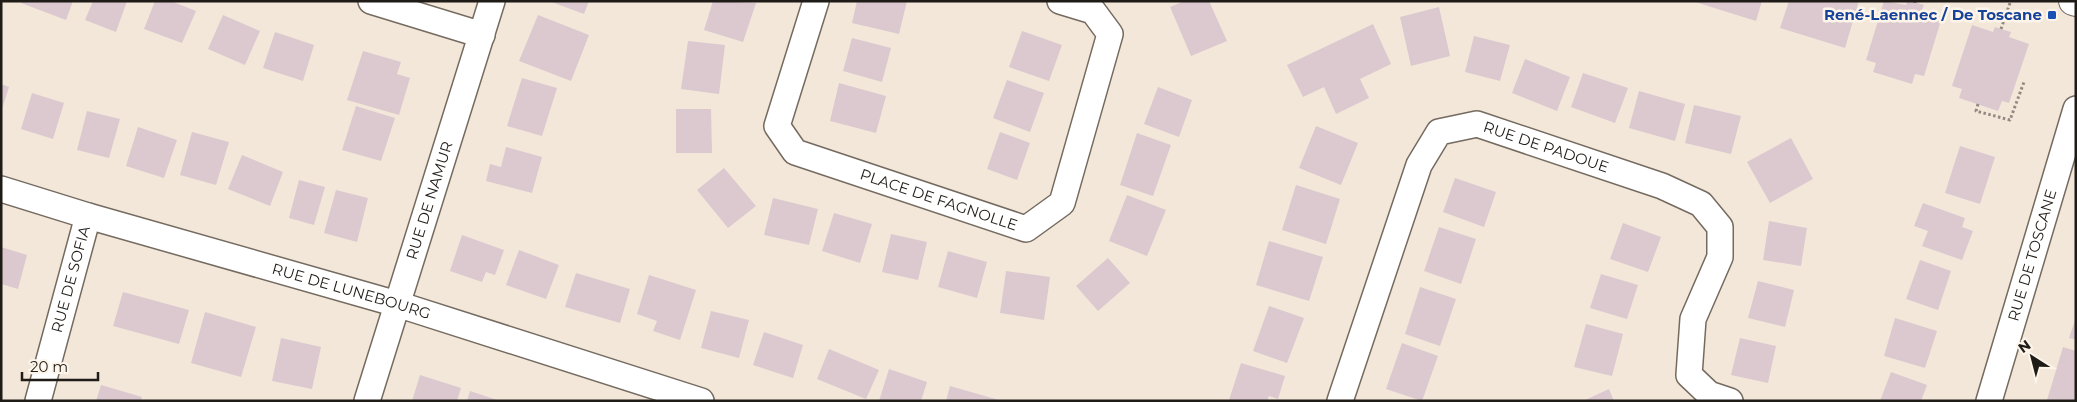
<svg xmlns="http://www.w3.org/2000/svg" width="2077" height="402" font-family="Montserrat,sans-serif">
<rect width="100%" height="100%" fill="#f3e7da"/>
<path fill="#dbc9cf" d="M22,1H73L66,20L21,3Z
M93,1H127L116,32L85,20Z
M155,1H171L196,11L182,43L144,29Z
M549,1H589L584,14Z
M713,1L756,3L743,42L704,30Z
M857,1H907L899,34L852,23Z
M1184,1H1209L1227,41L1191,56L1170,7Z
M1692,1H1762L1756,21Z
M1789,1H1859L1845,48L1780,28Z
M1884,1L1906,5L1907,1H1910L1924,5L1922,10L1942,17L1924,76L1915,74L1912,84L1873,72L1876,63L1866,60Z
M1439,7L1450,56L1411,66L1400,17Z
M223,15L260,31L245,65L208,49Z
M538,15L589,35L571,81L519,61Z
M1373,24L1391,64L1360,79L1369,98L1336,114L1324,87L1303,97L1287,65Z
M1972,25L1993,32L1995,27L2001,29L2011,32L2009,37L2029,44L2009,103L2002,101L1998,111L1959,98L1962,89L1952,86Z
M1022,31L1062,45L1049,81L1009,67Z
M275,32L314,45L303,81L263,68Z
M1474,36L1510,45L1500,81L1465,72Z
M852,38L891,48L882,82L843,71Z
M688,41L725,45L719,94L681,89Z
M363,51L401,62L397,74L410,78L399,115L347,100Z
M1525,59L1570,77L1557,111L1512,93Z
M1583,73L1628,88L1615,123L1571,107Z
M522,78L557,88L542,136L507,126Z
M1007,80L1044,93L1030,132L993,118Z
M839,83L886,96L876,133L830,121Z
M1,84L9,87L2,109H1Z
M1158,87L1192,100L1179,137L1144,124Z
M1639,91L1685,104L1675,141L1629,128Z
M32,93L64,103L53,139L21,129Z
M1694,105L1741,116L1731,154L1685,143Z
M356,106L395,118L381,161L342,150Z
M676,109H711L712,153H676Z
M87,111L120,119L109,158L77,150Z
M1316,126L1358,143L1341,185L1299,168Z
M138,127L177,140L164,178L126,166Z
M192,132L229,142L216,185L180,175Z
M1000,132L1030,143L1017,180L987,169Z
M1137,133L1171,145L1153,196L1120,185Z
M1791,138L1813,179L1770,203L1747,162Z
M1960,146L1995,157L1980,204L1945,193Z
M506,147L542,157L532,193L486,181L490,164L501,167Z
M242,155L283,172L270,206L228,189Z
M724,168L756,206L728,228L697,190Z
M1455,178L1496,192L1484,227L1443,212Z
M299,180L325,187L314,225L289,218Z
M1296,185L1340,199L1326,244L1282,230Z
M336,190L368,198L357,242L324,233Z
M1127,195L1166,210L1147,256L1109,241Z
M773,198L818,209L809,245L764,235Z
M1923,203L1965,218L1962,227L1973,231L1962,260L1922,246L1928,231L1914,226Z
M834,213L872,224L860,263L822,251Z
M1769,221L1807,228L1801,266L1763,260Z
M1623,223L1661,237L1648,272L1610,259Z
M1439,227L1476,239L1461,284L1424,271Z
M891,234L927,242L918,280L882,272Z
M462,235L504,250L495,275L486,272L482,282L450,271Z
M1269,241L1323,257L1309,301L1256,285Z
M1,247L27,255L18,289L1,284Z
M519,250L559,265L546,299L506,285Z
M948,251L987,262L977,298L938,287Z
M1108,258L1130,283L1098,311L1076,286Z
M1920,260L1951,271L1938,310L1906,299Z
M1006,271L1050,277L1044,320L1000,313Z
M576,273L630,289L620,323L565,307Z
M1601,274L1638,285L1627,319L1590,308Z
M649,275L696,290L680,340L653,331L657,321L637,314Z
M1758,281L1794,290L1785,327L1748,318Z
M1420,287L1456,299L1440,346L1405,334Z
M123,292L189,310L179,344L113,326Z
M1269,306L1304,318L1287,363L1253,351Z
M711,311L749,320L739,358L701,348Z
M205,312L256,327L241,377L191,363Z
M2076,317V340L2069,338Z
M1895,318L1937,331L1925,368L1884,356Z
M1586,324L1623,334L1612,376L1574,367Z
M764,332L803,345L793,378L753,365Z
M281,338L321,347L312,389L272,381Z
M1740,338L1776,346L1768,383L1731,375Z
M1402,343L1438,356L1422,401L1386,389Z
M2063,347L2076,351V401H2049L2047,400Z
M829,349L879,370L866,399L817,379Z
M1241,363L1285,376L1278,399L1269,396L1267,401L1229,400Z
M889,369L927,382L921,401H879Z
M1891,372L1927,385L1921,401H1880Z
M420,375L461,388L457,401H412Z
M101,385L142,397L141,401H96Z
M950,386L999,400V401H946Z
M1609,389L1614,401H1583Z
M470,391L497,400V401H467Z"/>
<g fill="none" stroke-linecap="round" stroke-linejoin="round">
<defs>
<g id="minor">
<path d="M371,1L482,35"/>
<path id="s1" d="M816,1L777,126L795,152L1026,229L1062,203L1110,34L1093,11L1060,1"/>
<path id="s2" d="M1,189L88,216L397,304L701,401"/>
<path id="s3" d="M38,401L88,216"/>
<path id="s4" d="M367,401L492,1"/>
<path id="s5" d="M1340,401L1419,165L1439,132L1477,124L1662,186L1701,204L1720,227V257L1693,319L1689,375L1709,394L1730,401"/>
<path id="s6" d="M1989,401L2076,109"/>
</g>
<path id="tertiary" d="M2073,1L2076,2"/>
</defs>
<use href="#minor" stroke="#746a5f" stroke-width="28"/>
<use href="#tertiary" stroke="#746a5f" stroke-width="30"/>
<path stroke="#928a81" stroke-width="3" stroke-dasharray="2.5 2.5" stroke-linecap="butt" d="M1915,3V1
M2001,29L2010,3
M1978,104L1976,111L2010,120L2024,82"/>
<use href="#minor" stroke="#fff" stroke-width="25"/>
<use href="#tertiary" stroke="#fff" stroke-width="28"/>
</g>
<rect fill="#1a4fb4" stroke="#fef5ea" stroke-width="2" x="2047" y="10" width="10" height="10" rx="2.5"/>
<g text-anchor="middle" stroke-width="5" stroke-linejoin="round" paint-order="stroke">
<g font-size="15" font-weight="bold" fill="#164399" stroke="#fef5ea" text-anchor="end">
<text x="2042" y="20">René-Laennec / De Toscane</text>
</g>
<g font-size="15" fill="#1f1b17" stroke="#fef5ea">
<text dy="5" stroke="none"><textPath href="#s5" startOffset="399">RUE DE PADOUE</textPath></text>
<text dy="5" stroke="none"><textPath href="#s1" startOffset="314">PLACE DE FAGNOLLE</textPath></text>
<text dy="5" stroke="none"><textPath href="#s4" startOffset="210">RUE DE NAMUR</textPath></text>
<text dy="5" stroke="none"><textPath href="#s6" startOffset="152">RUE DE TOSCANE</textPath></text>
<text dy="5" stroke="none"><textPath href="#s3" startOffset="126">RUE DE SOFIA</textPath></text>
<text dy="5" stroke="none"><textPath href="#s2" startOffset="365">RUE DE LUNEBOURG</textPath></text>
</g>
</g>
<rect width="2077" height="402" fill="none" stroke="#1f1b17" stroke-width="5"/>
<g transform="translate(2032 357) rotate(324)" stroke="#fef5ea" stroke-width="4" paint-order="stroke">
<path d="M0-4L9 19L0 12L-9 19Z" fill="#1f1b17"/>
<text y="-8" font-size="14" font-weight="bold" text-anchor="middle" fill="#1f1b17">N</text>
</g>
<path d="M22 372v8h76v-8" fill="none" stroke="#1f1b17" stroke-width="2.5"/>
<text x="30" y="372" font-size="15" fill="#1f1b17" stroke="#fef5ea" stroke-width="4" paint-order="stroke">20 m</text>
</svg>
